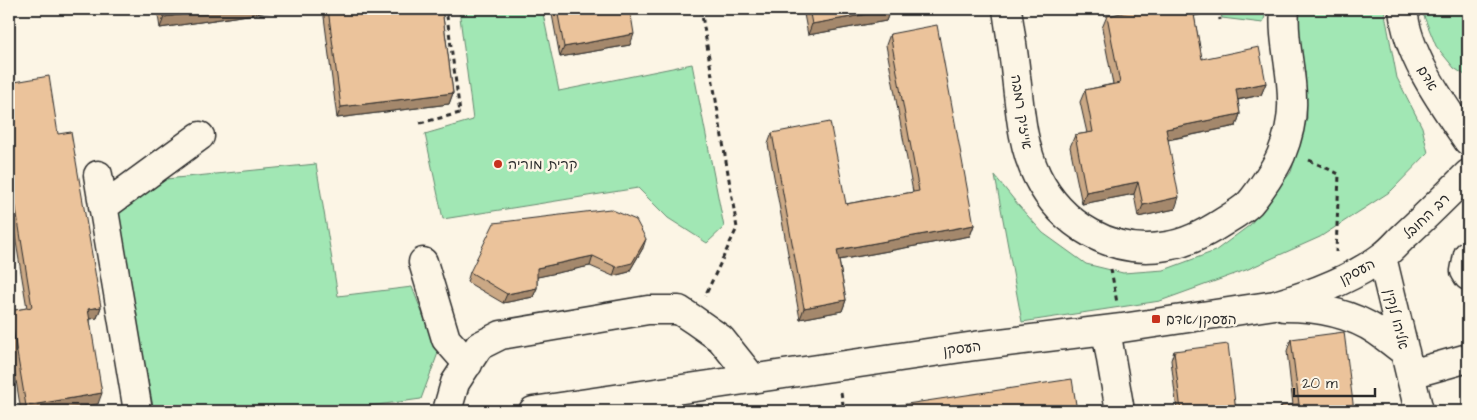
<svg xmlns="http://www.w3.org/2000/svg" width="1477" height="420" font-family="'Architects Daughter','Playpen Sans Hebrew',sans-serif">
<rect width="100%" height="100%" fill="#fcf5e5"/>
<filter id="ink" filterUnits="userSpaceOnUse"><feTurbulence type="fractalNoise" baseFrequency=".02" numOctaves="2"/><feDisplacementMap in="SourceGraphic" scale="10" xChannelSelector="R" yChannelSelector="G"/><feConvolveMatrix kernelMatrix="1 2 1 2 8 2 1 2 1" color-interpolation-filters="sRGB"/></filter>
<g filter="url(#ink)">
<path fill="#a1e7b4" stroke="#668970" d="M459,9H542L559,91L692,64L724,227L707,243L668,218L638,188L443,219L425,134L473,120Z
M1220,9H1267L1263,23L1222,18Z
M1296,9H1384L1397,78L1422,127L1428,153L1391,191L1320,237L1246,270L1160,301L1022,322L995,176L1019,206L1043,233L1086,264L1123,273L1164,270L1215,251L1250,225L1291,172L1307,118L1305,72L1294,17Z
M1421,9H1468V77L1454,68L1436,46Z
M316,164L338,296L412,287L438,353L421,399L333,411H154L115,215L166,179Z"/>
<g fill="none" stroke-linecap="round" stroke-linejoin="round">
<defs>
<path id="minor" d="M1007,9C1010,31 1014,54 1016,76C1020,110 1022,145 1037,176C1061,225 1113,256 1167,246C1187,243 1206,233 1223,222C1231,217 1243,210 1250,203C1260,191 1275,169 1281,155C1288,138 1293,117 1292,99C1292,69 1282,39 1285,9
M1403,9C1407,55 1442,103 1468,141
M98,175L138,411
M103,207L200,136
M1468,255L1465,271L1468,276
M1382,257L1419,411
M423,262L446,339L468,364
M1284,307C1315,307 1350,313 1377,331C1386,337 1395,345 1405,352
M1106,330L1120,411
M1411,374L1468,358
M447,411L455,383L479,346L501,335L648,310H679L694,320L721,339L753,379
M533,411L975,346L1122,328L1275,305C1309,295 1354,278 1383,256C1390,251 1396,244 1402,238C1425,217 1447,195 1468,174"/>
</defs>
<use href="#minor" stroke="#2b2b2b" stroke-width="31"/>
<path stroke="#2b2b2b" stroke-width="3" stroke-dasharray="5 4" stroke-linecap="butt" d="M701,9L737,228L705,296
M1219,9L1220,20
M9,21L17,20
M420,123L460,113L446,9
M1309,160L1339,174L1336,252
M1111,269L1117,303
M841,392L844,411"/>
<use href="#minor" stroke="#fcf5e5" stroke-width="28"/>
</g>
<path fill="#caa885" stroke="#2b2b2b" d="M157,9H282L281,10L160,28Z
M323,9H442L453,93L449,104L337,118Z
M551,9H630V45L560,57Z
M803,9H890L886,21L808,35Z
M1128,9H1213L1212,12L1194,16L1202,59L1266,83L1261,95L1238,100L1240,114L1236,126L1168,140L1175,209L1138,217L1134,194L1082,204L1070,147L1075,135L1087,133L1080,102L1085,90L1113,84L1102,28L1107,16L1129,12Z
M890,34L974,225L970,236L839,260L846,300L842,311L800,319L768,144L772,133L846,204L913,192L886,45Z
M9,83L58,134L101,307L97,318L90,319L98,404L55,411H21L9,338V315L10,311L27,308L9,200Z
M643,248L629,272L613,276L590,266L537,277V288L533,297L503,303L467,282L470,272Z
M1291,339L1354,411H1279L1281,406L1293,405L1287,351Z
M1174,351L1236,411H1177L1171,360Z"/>
<path fill="#a4886c" stroke="#2b2b2b" d="M221,9H282L281,10L160,28L164,17Z
M1191,9H1213L1212,12L1188,17Z
M890,10L886,21L808,35L812,24Z
M634,34L630,45L560,57L564,47Z
M1266,83L1261,95L1231,101L1236,89Z
M453,93L449,104L337,118L341,107Z
M1240,114L1236,126L1161,141L1166,129Z
M1138,182L1134,194L1082,204L1086,192Z
M1179,197L1175,209L1138,217L1143,205Z
M974,225L970,236L833,261L837,250Z
M646,239L643,248L629,272L613,276L616,267Z
M593,256L590,266L533,278L537,268Z
M537,288L533,297L503,303L507,294Z
M846,300L842,311L800,319L804,308Z
M101,307L97,318L84,320L88,309Z
M102,393L98,404L55,411H24L26,406Z"/>
<path fill="#ebc39b" stroke="#2b2b2b" d="M162,9H221L164,17Z
M328,9H442L453,93L341,107Z
M557,9H630L634,34L564,47Z
M809,9H890V10L812,24Z
M1135,9H1193L1202,59L1259,47L1266,83L1236,89L1240,114L1166,129L1179,197L1143,205L1138,182L1086,192L1075,135L1093,132L1085,90L1120,83L1107,16L1136,10Z
M937,25L974,225L837,250L846,300L804,308L772,133L830,122L846,204L919,191L890,34Z
M49,76L58,134L71,132L101,307L88,309L102,393L26,406L10,311L32,307L9,165V83Z
M610,209L636,220L646,239L632,263L616,267L593,256L537,268V288L507,294L470,272L494,223Z
M1344,332L1354,411H1282L1281,406L1299,404L1291,339Z
M1228,344L1236,411H1181L1174,351Z
M1072,379L1077,411H875L874,409Z"/>
</g>
<g fill="#c8321e" stroke="#fcf5e5" stroke-width="2">
<circle cx="498" cy="164" r="5"/>
<rect x="1151" y="314" width="10" height="10" rx="2.5"/>
</g>
<g text-anchor="middle" stroke-width="5" stroke-linejoin="round" paint-order="stroke">
<g font-size="14" fill="#2b2b2b" stroke="#fcf5e5">
<text transform="translate(1428 78) rotate(60)" y="5">אדם</text>
<text transform="translate(1022 112) rotate(81)" y="5">אייזיק רמבה</text>
<text transform="translate(1426 216) rotate(-44)" y="5">רב החובל</text>
<text transform="translate(1357 271) rotate(-28)" y="5">העסקן</text>
<text transform="translate(1397 319) rotate(76)" y="5">אליהו לנקין</text>
<text transform="translate(962 348) rotate(-8)" y="5">העסקן</text>
</g>
<g font-size="14" fill="#2b2b2b" stroke="#fcf5e5" text-anchor="start">
<text x="508" y="169">קרית מוריה</text>
<text x="1166" y="324">העסקן/אדם</text>
</g>
</g>
<rect width="1477" height="420" fill="none" stroke="#fcf5e5" stroke-width="30"/>
<rect x="15" y="15" width="1447" height="390" fill="none" stroke="#2b2b2b" stroke-width="2" filter="url(#ink)"/>
<path d="M1294 388v8h81v-8" fill="none" stroke="#2b2b2b" stroke-width="2.5"/>
<text x="1302" y="388" font-size="15" fill="#2b2b2b" stroke="#fcf5e5" stroke-width="4" paint-order="stroke">20 m</text>
</svg>
